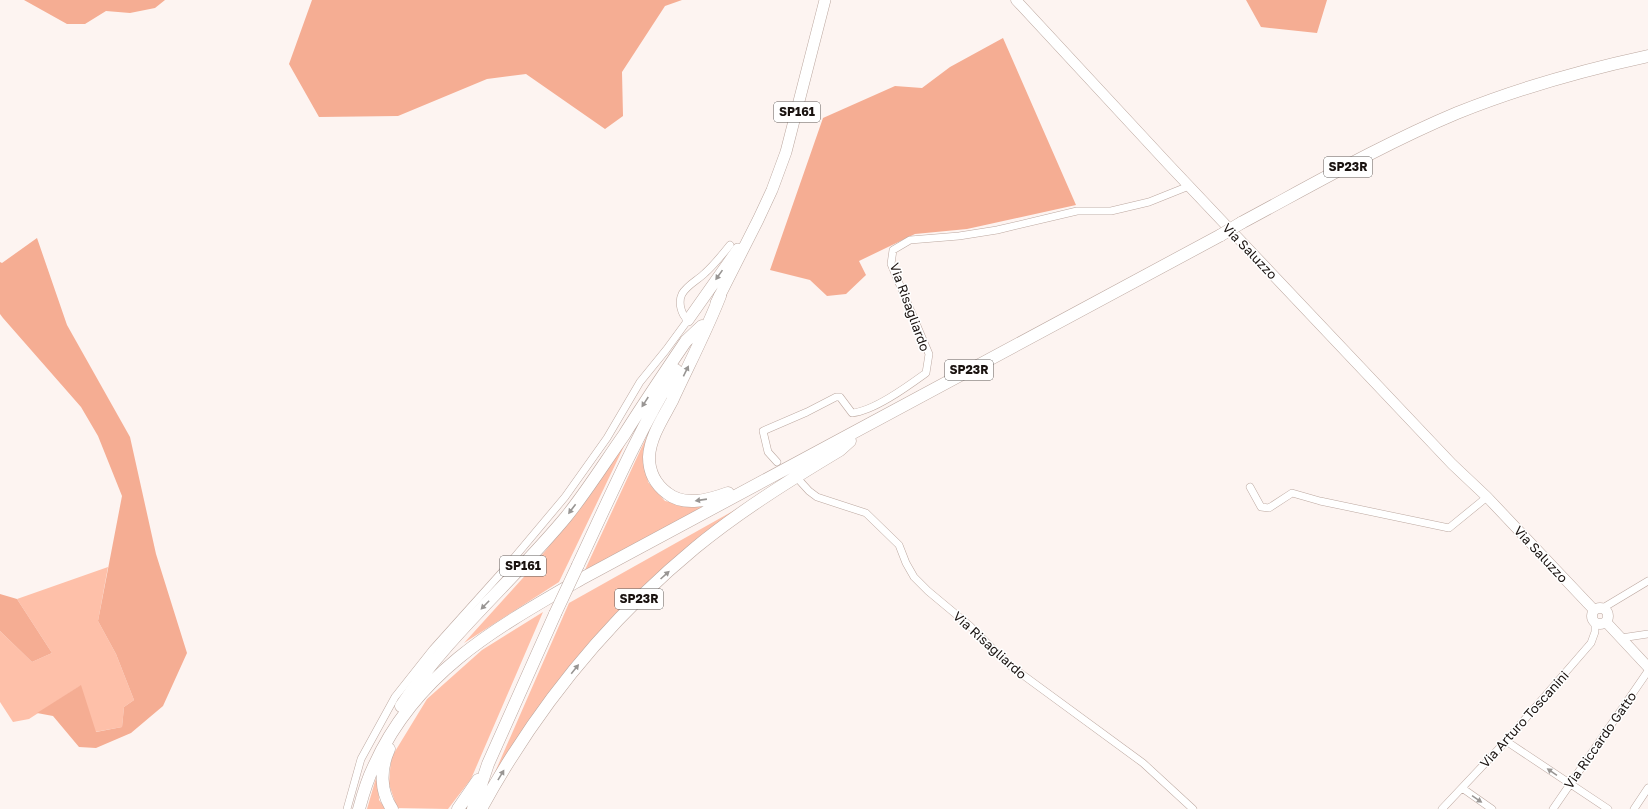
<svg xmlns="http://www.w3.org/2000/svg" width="1648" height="809" font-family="'Golos Text',sans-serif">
<rect width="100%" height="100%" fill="#fdf4f1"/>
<path fill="#fec0a9" d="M652,425L645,451L648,482L665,501L687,505L710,503L584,572Z
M628,438L559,582L464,643L531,569L576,512Z
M749,502L628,601L551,690L485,795L569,603Z
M108,567L98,621L116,654L134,700L124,707L122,727L95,732L80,686L29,719L13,722L0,702V631L32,662L52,653L17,599Z
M543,612L471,779L448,809L397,808L389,784L391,758L427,699L482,650Z
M378,771L379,800L386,809H367Z"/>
<path fill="#f5ad93" d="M24,0H165L155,8L130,13L106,11L85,24H67Z
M312,0H682L665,6L622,72L623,116L605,129L526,74L487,79L398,116L319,117L289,64Z
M1246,0H1327L1317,33L1261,27Z
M1003,38L1076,205L967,229L915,234L859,261L866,275L846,294L827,296L810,280L770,270L823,118L895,86L922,88L950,67Z
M37,238L67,325L130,437L156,554L187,653L163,706L131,733L96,748L79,747L53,716L37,713L81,685L96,732L122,727L124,707L134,700L116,654L98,621L122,496L98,436L81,407L3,318L0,314V262L2,263Z
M0,594L17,599L52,653L32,662L0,631Z"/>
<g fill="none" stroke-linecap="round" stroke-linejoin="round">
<defs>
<path id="street" d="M777,462L768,452L763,431L807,412L836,397H840L852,413C874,411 908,386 926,373L929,354L891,264L893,250L910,240L959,236L997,230L1077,211H1111L1149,202L1189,186
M799,480L809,491L817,497L866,513L899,545L906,563L914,577L928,591L970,626L1008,664L1143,763L1193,809
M1250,487L1261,507L1269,508L1292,493L1320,501L1449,528L1487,497
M1603,608L1648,581
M1621,638L1648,634
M1506,741L1608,809
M1462,788L1492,809
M347,809L361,759L395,697L433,649L503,571L565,497L607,438L640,382L666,350L688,320C681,315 678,302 682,294C687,285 698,280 705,273C714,265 722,255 730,245
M1442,809L1506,741L1591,643L1595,632V623
M1553,809L1648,671
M1634,809L1648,788"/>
<path id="secondary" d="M1016,0L1169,165L1452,464L1487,497L1594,610
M1592 616a8 8 0 1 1 16 0a8 8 0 1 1-16 0Z
M1606,622L1648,667"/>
<path id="primary" d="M716,303L758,220L772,190L786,152L825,0
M688,320L738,249"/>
<path id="highway" d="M1241,223C1312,185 1383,144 1457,113C1519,88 1583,70 1648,56
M720,296C706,332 688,366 672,401C663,418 650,437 649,457C649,472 655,484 667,493C684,507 709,500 728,493
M578,565C609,499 638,432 676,370
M401,706C447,636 513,581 566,517C587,491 605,462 624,435C644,403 665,372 686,341L702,326
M389,749C380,769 380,791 392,809
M359,809C363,794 367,780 374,766C416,672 496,628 581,579L1221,235
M458,809L478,780
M473,809L488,764L555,614
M481,809C535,710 608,620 695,548C740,511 790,480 840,450L850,441"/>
</defs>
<use href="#street" stroke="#bca8a0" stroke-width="8"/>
<use href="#secondary" stroke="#bca8a0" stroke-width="11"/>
<use href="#primary" stroke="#bca8a0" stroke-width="12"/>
<use href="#highway" stroke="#bca8a0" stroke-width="13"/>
<use href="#street" stroke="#fff" stroke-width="7"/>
<use href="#secondary" stroke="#fff" stroke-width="10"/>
<use href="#primary" stroke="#fff" stroke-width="11"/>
<use href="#highway" stroke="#fff" stroke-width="12"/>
<defs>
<path id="highway-bridge" d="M1221,235L1241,223
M555,614L578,565"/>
</defs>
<use href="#highway-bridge" stroke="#bca8a0" stroke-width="13" stroke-linecap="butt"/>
<use href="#highway-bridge" stroke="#fff" stroke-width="12"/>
</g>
<defs><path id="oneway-solid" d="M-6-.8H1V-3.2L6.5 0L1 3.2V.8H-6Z"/></defs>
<g fill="#989593">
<use href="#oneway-solid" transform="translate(719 275) rotate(125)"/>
<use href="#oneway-solid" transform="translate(686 371) rotate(-64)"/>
<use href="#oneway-solid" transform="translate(645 402) rotate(123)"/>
<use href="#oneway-solid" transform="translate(701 500) rotate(172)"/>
<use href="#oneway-solid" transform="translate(572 509) rotate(127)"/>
<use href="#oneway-solid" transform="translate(665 575) rotate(-42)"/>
<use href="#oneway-solid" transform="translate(485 605) rotate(134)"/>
<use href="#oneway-solid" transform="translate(575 669) rotate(-51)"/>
<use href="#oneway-solid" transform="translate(1552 772) rotate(-146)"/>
<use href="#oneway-solid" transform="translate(501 775) rotate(-59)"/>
<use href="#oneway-solid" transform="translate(1477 799) rotate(34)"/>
</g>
<g text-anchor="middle" stroke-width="3" stroke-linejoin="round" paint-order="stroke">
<g fill="#fff" stroke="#5f5a58" stroke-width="1">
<rect x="774" y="102" width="46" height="20" rx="3"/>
<rect x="1324" y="157" width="48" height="20" rx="3"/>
<rect x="945" y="360" width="48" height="20" rx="3"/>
<rect x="500" y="556" width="46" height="20" rx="3"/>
<rect x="615" y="589" width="48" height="20" rx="3"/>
</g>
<g font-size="12" font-weight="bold" fill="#1a1310">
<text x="797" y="116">SP161</text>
<text x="1348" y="171">SP23R</text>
<text x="969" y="374">SP23R</text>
<text x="523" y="570">SP161</text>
<text x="639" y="603">SP23R</text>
</g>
<g font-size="13" fill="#1a1310" stroke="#fff">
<text transform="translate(1250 251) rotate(46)" y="5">Via Saluzzo</text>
<text transform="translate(910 307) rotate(70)" y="5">Via Risagliardo</text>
<text transform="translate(1541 554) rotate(47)" y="5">Via Saluzzo</text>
<text transform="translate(990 645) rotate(42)" y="5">Via Risagliardo</text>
<text transform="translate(1524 719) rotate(-48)" y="5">Via Arturo Toscanini</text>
<text transform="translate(1600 740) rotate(-55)" y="5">Via Riccardo Gatto</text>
</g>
</g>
</svg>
